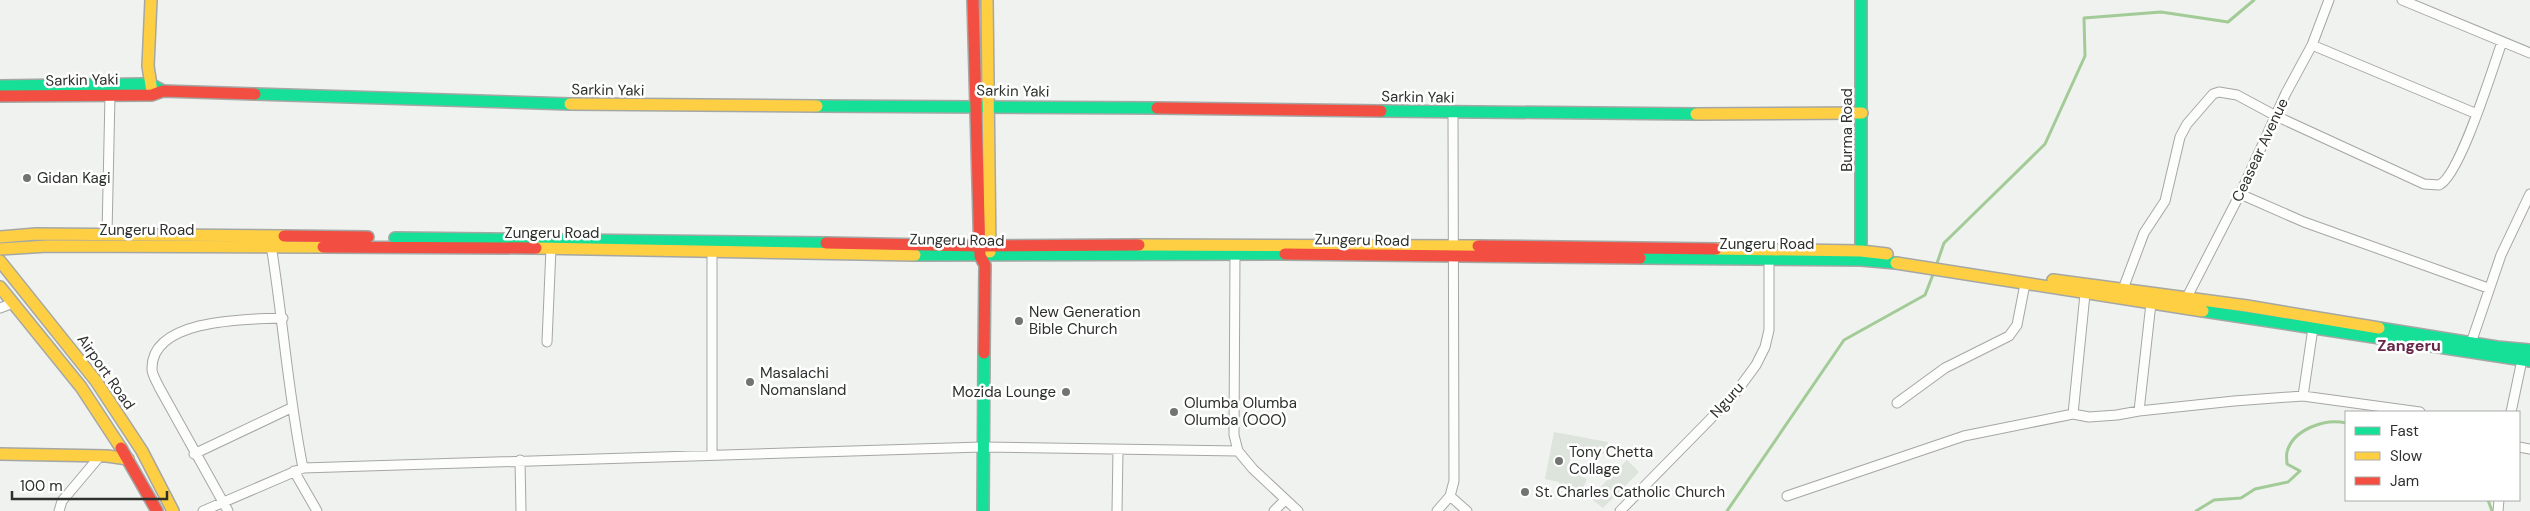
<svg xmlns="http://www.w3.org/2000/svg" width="2530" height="511" font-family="'DM Sans',sans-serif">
<rect width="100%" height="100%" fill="#eff2ee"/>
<path fill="#dde4db" d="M1554,432L1608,442L1606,454L1572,448L1568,470L1587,479L1580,494L1559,484V482L1545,479Z
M1627,460L1639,472L1603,508L1590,498Z"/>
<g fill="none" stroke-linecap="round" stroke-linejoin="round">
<path stroke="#a2cb97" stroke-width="3" d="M1936,266L1944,243L2045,144L2085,56L2084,18L2161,12L2228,22L2254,0
M2488,500L2492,511
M1727,511L1844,340L1925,295L1934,272
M2196,511L2214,500L2241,498L2255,489L2288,482L2300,471L2287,464C2287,461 2286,455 2287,452C2293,429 2326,418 2346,423"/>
<defs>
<path id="street" d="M2402,0L2530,53
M2312,45L2477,114
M2240,194L2304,222L2488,288
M107,234L110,95
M271,245C283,319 288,394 303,468
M712,250V455
M1235,254L1234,435L1238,451L1253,469L1298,511
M2123,289L2144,233L2165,201L2180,137L2187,124L2213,94L2219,92L2237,95L2276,116L2424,184L2439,185C2460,176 2493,67 2502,42
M2186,299L2240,194L2286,93L2312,45L2329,0
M0,308L13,303
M547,342L551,248
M2471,343L2501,255L2530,194
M2303,396L2313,328
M1897,403L1945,368L2009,336L2017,325L2025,284
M2139,411L2151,303
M2511,412L2522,360
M2073,414L2085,294
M2519,447L2530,449
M194,454L291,408
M520,460L521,511
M294,471L317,511
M1450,496L1467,511
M1787,496L1964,436L2073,414L2089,417L2117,415L2139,411L2234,401L2303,396L2420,412
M59,511L62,501L100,456
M203,511L303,468L982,447L1238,451
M228,511L159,387C157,382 152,375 152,369C151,318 249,319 283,318
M1117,511L1118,450
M1274,511L1285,500
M1437,511L1450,496L1454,481L1453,113
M1620,511L1734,395L1756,365L1765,347L1769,330V259
M2498,511L2499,500"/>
<path id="fast" d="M1861,0V258
M0,86L142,84L152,85L163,91
M255,94L570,104
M817,106L1157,108
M1381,111L1696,114
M395,238L826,243
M915,255L1285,254
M1640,258L1861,260L1896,263
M2203,311L2530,361
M2379,328L2497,347L2530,350
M983,511L984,353"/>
<path id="slow" d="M151,0L148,66L152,92
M987,0L990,252
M570,104L817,106
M1696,114L1862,113
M0,237L36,234L284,236
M1139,245L1478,246
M536,248L915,255
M0,249L48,246L323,247
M1716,249L1861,251L1887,254
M0,261L96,381L142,451L173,511
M1896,263L2203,311
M2053,280L2247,306L2379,328
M0,287L81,387L121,448
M0,454L107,456L128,459"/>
<path id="jam" d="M973,0L980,256L985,265L984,353
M0,96L152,95L163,91L255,94
M1157,108L1381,111
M284,236L368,237
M826,243L979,246L1139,245
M1478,246L1716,249
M323,247L536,248
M1285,254L1640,258
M121,448L157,511"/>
</defs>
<use href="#street" stroke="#a5a7a4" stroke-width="11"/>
<use href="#fast" stroke="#a5a7a4" stroke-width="14"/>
<use href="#slow" stroke="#a5a7a4" stroke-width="14"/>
<use href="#jam" stroke="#a5a7a4" stroke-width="14"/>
<use href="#street" stroke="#fdfdfc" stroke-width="9"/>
<use href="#fast" stroke="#16e098" stroke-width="11"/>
<use href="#slow" stroke="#ffcf43" stroke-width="11"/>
<use href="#jam" stroke="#f24e42" stroke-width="11"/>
</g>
<g fill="#717470" stroke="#fff" stroke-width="2">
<circle cx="27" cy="178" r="5"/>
<circle cx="1019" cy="321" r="5"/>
<circle cx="750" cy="382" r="5"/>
<circle cx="1066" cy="392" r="5"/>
<circle cx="1174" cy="412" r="5"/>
<circle cx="1559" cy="461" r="5"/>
<circle cx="1525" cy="492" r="5"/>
</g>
<g text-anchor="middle" stroke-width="5" stroke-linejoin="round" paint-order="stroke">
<g font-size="15" fill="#2d302c" stroke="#fff">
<text transform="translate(82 80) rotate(-1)" y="5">Sarkin Yaki</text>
<text transform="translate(608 90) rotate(1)" y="5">Sarkin Yaki</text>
<text transform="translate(1013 91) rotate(1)" y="5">Sarkin Yaki</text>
<text transform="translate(1418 97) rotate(1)" y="5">Sarkin Yaki</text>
<text transform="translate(1847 130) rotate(-90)" y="5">Burma Road</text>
<text transform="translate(2260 150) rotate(-65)" y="5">Ceasear Avenue</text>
<text x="147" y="235">Zungeru Road</text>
<text x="552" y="238">Zungeru Road</text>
<text transform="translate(957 240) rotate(1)" y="5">Zungeru Road</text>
<text transform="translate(1362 240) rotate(1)" y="5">Zungeru Road</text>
<text x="1767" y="249">Zungeru Road</text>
<text transform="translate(106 372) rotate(55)" y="5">Airport Road</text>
<text transform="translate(1727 400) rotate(-48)" y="5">Nguru</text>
</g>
<g font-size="15" fill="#2d302c" stroke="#fff" text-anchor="start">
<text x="37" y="183">Gidan Kagi</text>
<text x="1029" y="317">New Generation<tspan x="1029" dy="17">Bible Church</tspan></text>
<text x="760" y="378">Masalachi<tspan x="760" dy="17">Nomansland</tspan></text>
<text x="1056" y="397" text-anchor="end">Mozida Lounge</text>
<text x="1184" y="408">Olumba Olumba<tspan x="1184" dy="17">Olumba (OOO)</tspan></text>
<text x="1569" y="457">Tony Chetta<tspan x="1569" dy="17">Collage</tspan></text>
<text x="1535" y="497">St. Charles Catholic Church</text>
</g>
<g font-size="16" font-weight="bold" fill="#662749" stroke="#fff">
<text x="2409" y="351">Zangeru</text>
</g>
</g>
<rect x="2345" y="411" width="175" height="90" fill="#ffffff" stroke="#abacab"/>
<rect x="2355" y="427" width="25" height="8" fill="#16e098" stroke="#abacab"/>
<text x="2390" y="436" font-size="15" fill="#2d302c">Fast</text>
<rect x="2355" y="452" width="25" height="8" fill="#ffcf43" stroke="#abacab"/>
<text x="2390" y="461" font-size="15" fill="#2d302c">Slow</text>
<rect x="2355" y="477" width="25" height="8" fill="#f24e42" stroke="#abacab"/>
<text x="2390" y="486" font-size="15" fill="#2d302c">Jam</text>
<path d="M12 491v8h155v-8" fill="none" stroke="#2d302c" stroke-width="2.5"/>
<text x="20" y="491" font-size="15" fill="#2d302c" stroke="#ffffff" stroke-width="4" paint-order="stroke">100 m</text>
</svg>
